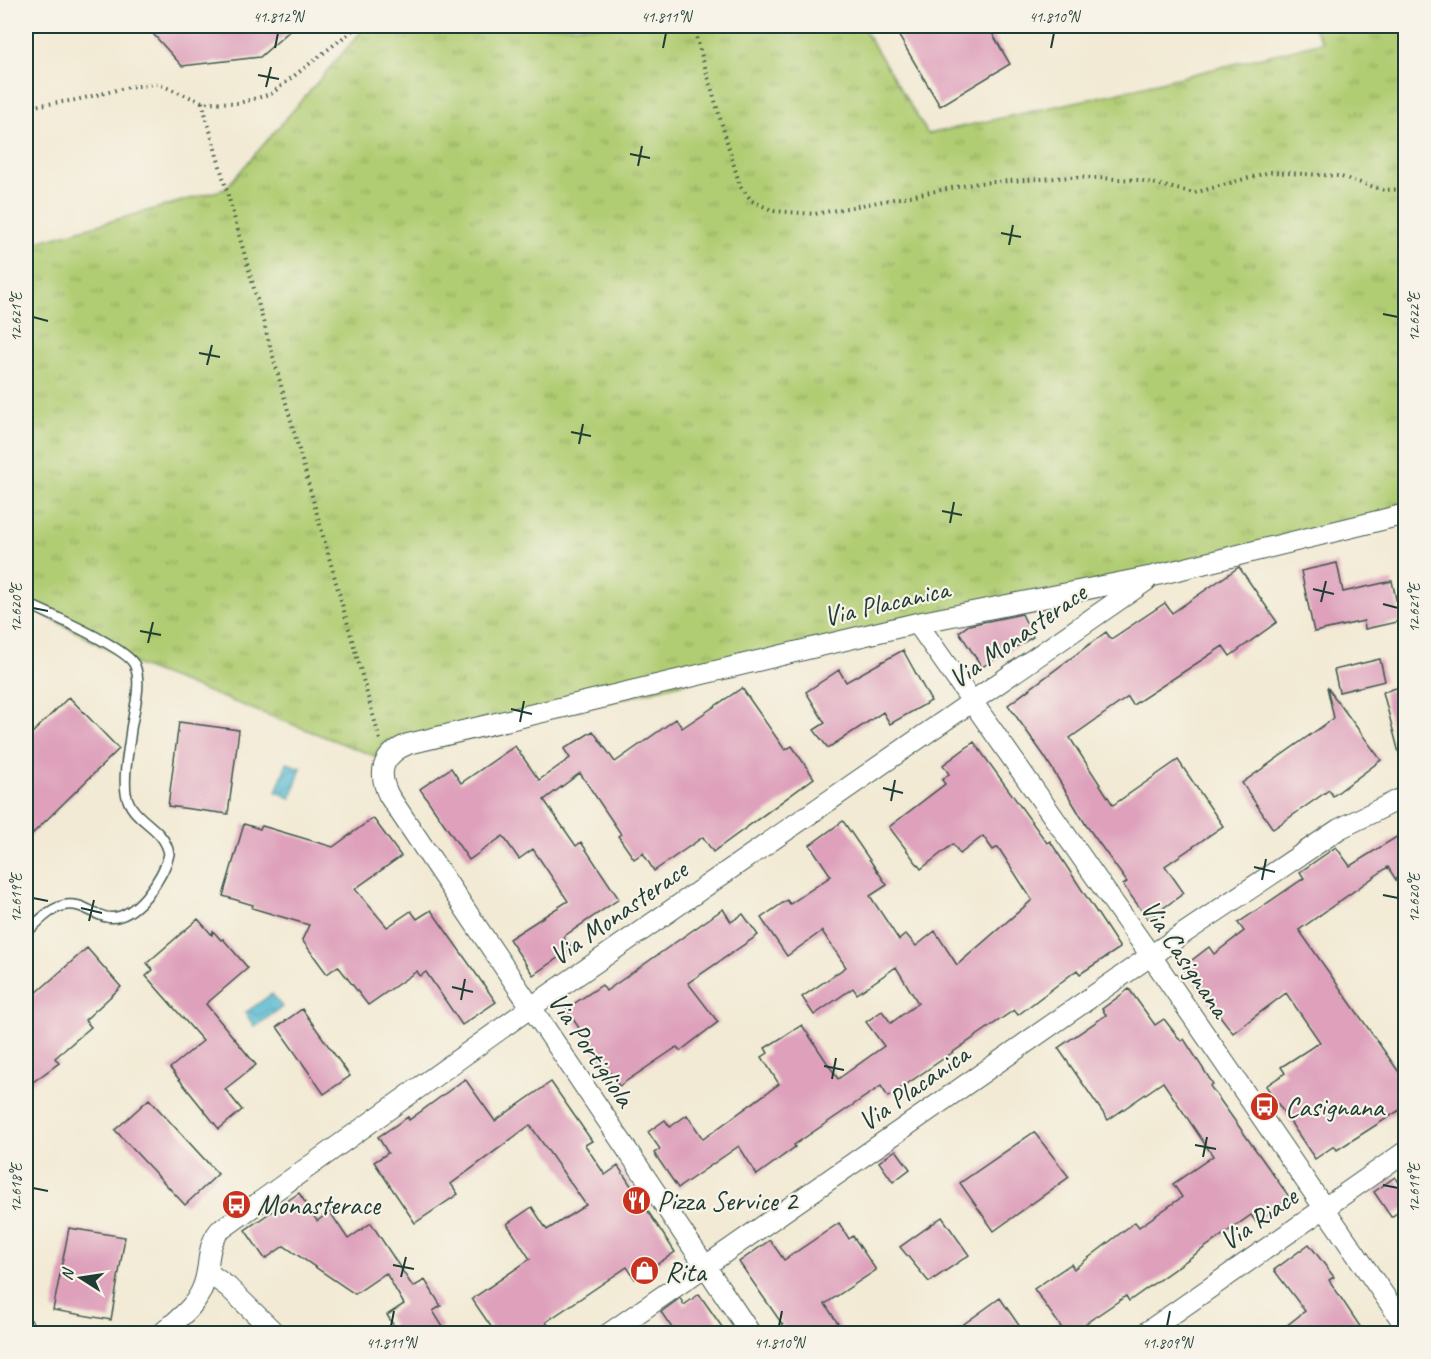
<svg xmlns="http://www.w3.org/2000/svg" width="1431" height="1359" font-family="Caveat,sans-serif">
<defs>
<pattern id="grass-tufts" width="24" height="20" patternUnits="userSpaceOnUse" patternTransform="scale(1.5)"><rect width="24" height="20" fill="#b1cd73"/><path d="M3 7l-1-3M5 7V3M7 7l1-3M15 17l-1-3M17 17v-4M19 17l1-3" fill="none" stroke="#8fa85f"/></pattern>
<pattern id="water-waves" width="16" height="10" patternUnits="userSpaceOnUse" patternTransform="scale(1.5)"><rect width="16" height="10" fill="#54bad3"/><path d="M0 5q4-4 8 0t8 0" fill="none" stroke="#4598ac"/></pattern>
</defs>
<rect width="100%" height="100%" fill="#f7f3e8"/>
<filter id="ink" filterUnits="userSpaceOnUse"><feTurbulence type="fractalNoise" baseFrequency=".0167" numOctaves="2"/><feDisplacementMap in="SourceGraphic" scale="12" xChannelSelector="R" yChannelSelector="G"/><feConvolveMatrix kernelMatrix="1 2 1 2 8 2 1 2 1" color-interpolation-filters="sRGB"/></filter>
<filter id="wash" filterUnits="userSpaceOnUse"><feTurbulence type="fractalNoise" baseFrequency=".008" numOctaves="4" result="noise"/><feDisplacementMap in="SourceGraphic" scale="24" xChannelSelector="R" yChannelSelector="G"/><feGaussianBlur stdDeviation="1.35" result="paint"/><feColorMatrix in="noise" values="0 0 0 0 0 0 0 0 0 0 0 0 0 0 0 0 0 1.4 0 .05"/><feComposite in="paint" operator="in"/></filter>
<g filter="url(#wash)">
<rect width="100%" height="100%" fill="#f2ead4"/>
<path fill="url(#grass-tufts)" stroke="#688554" stroke-width="1.5" d="M366,26H862L928,134L1112,94L1323,42L1312,26H1405V514L917,623L385,760L135,664L26,605V245L225,189Z"/>
<path fill="url(#water-waves)" stroke="#3a7c84" stroke-width="1.5" d="M287,763L301,768L291,798L276,792Z
M272,994L282,1007L255,1027L245,1013Z"/>
<g id="blocks">
<path fill="#dea0bb" d="M146,26H295L260,57L182,66Z
M893,26H988L1010,64L940,106Z
M1337,563L1343,592L1392,581L1401,621L1365,629L1364,621L1314,632L1301,571Z
M1239,567L1277,622L1230,656L1223,646L1133,705L1128,697L1070,738L1113,805L1178,760L1223,826L1165,866L1184,893L1148,919L1123,885L1127,882L1086,825L1045,757L1008,705L1106,632L1111,639L1165,603L1172,613Z
M1022,614L1033,637L982,667L959,632L969,625Z
M903,650L931,701L890,724L883,712L828,748L814,730L825,723L806,692L839,670L846,682Z
M1380,659L1385,681L1339,692L1334,670Z
M1406,685V752L1399,753L1383,692Z
M1327,687L1381,760L1333,796L1329,790L1273,829L1242,783L1334,718Z
M742,688L785,750L792,746L814,778L713,852L703,837L654,871L643,853L634,859L618,836L621,834L580,773L544,800L576,846L581,842L619,899L563,937L572,948L533,975L509,939L568,901L533,849L519,859L503,836L469,860L420,789L451,768L461,783L515,746L539,780L570,758L564,749L593,731L615,762L676,719L682,728Z
M69,697L119,749L26,840V739Z
M179,722L239,730L228,814L168,806Z
M974,742L1047,843L1050,841L1120,948L1080,974L1077,970L1018,1015L1014,1010L888,1097L881,1086L794,1145L795,1147L757,1175L739,1146L678,1188L654,1153L660,1149L648,1132L665,1120L670,1127L687,1115L703,1139L779,1084L762,1057L768,1053L765,1048L802,1025L838,1079L884,1046L866,1022L882,1011L891,1023L918,1003L896,967L857,994L853,988L814,1015L802,997L846,967L822,931L787,956L761,918L787,900L790,904L831,876L810,845L843,821L887,885L870,896L899,940L906,934L916,946L935,931L957,965L1032,900L998,847L993,850L983,836L960,854L953,844L921,869L889,827L945,784L942,780L949,774L943,765Z
M373,818L401,856L355,889L387,927L411,911L417,919L431,910L496,1002L462,1025L426,972L420,976L417,971L368,1005L338,966L327,974L302,940L309,925L252,908L253,905L223,896L244,824L260,829L262,826L333,847Z
M1406,831V896L1388,867L1299,930L1406,1082V1106L1337,1150L1334,1146L1315,1159L1266,1086L1285,1073L1281,1067L1320,1042L1286,993L1233,1033L1183,967L1209,947L1214,954L1244,931L1238,923L1304,878L1300,872L1336,847L1350,866Z
M723,909L731,922L743,914L758,935L688,983L718,1022L680,1051L677,1047L619,1086L566,1009L602,985L606,991Z
M198,919L212,935L213,931L221,940L223,939L248,968L206,1004L256,1065L225,1089L242,1110L219,1129L170,1068L203,1041L146,976L153,970L147,963Z
M87,948L121,987L85,1020L91,1027L55,1058L59,1063L26,1087V1002Z
M1129,989L1155,1025L1164,1019L1181,1041L1184,1039L1213,1084L1210,1086L1290,1198L1256,1222L1251,1215L1129,1301L1126,1296L1070,1334H1066L1034,1289L1071,1264L1074,1269L1135,1222L1139,1227L1182,1197L1173,1184L1213,1156L1163,1082L1108,1120L1058,1048L1106,1015L1102,1009Z
M302,1009L350,1076L324,1094L277,1027Z
M465,1079L495,1121L551,1082L592,1141L585,1145L605,1175L618,1166L675,1252L635,1279L627,1267L546,1322L548,1326L537,1334H496L472,1299L530,1259L507,1224L532,1207L547,1230L586,1205L530,1125L451,1184L458,1194L415,1223L374,1162L388,1153L378,1137L408,1117L409,1120Z
M149,1099L218,1174L185,1205L115,1130Z
M1034,1132L1069,1177L994,1231L960,1183Z
M896,1150L910,1169L893,1182L879,1162Z
M1395,1177L1406,1192V1207L1391,1217L1374,1192Z
M299,1193L317,1221L330,1212L348,1239L371,1223L413,1287L425,1280L441,1306L433,1311L443,1327L433,1334H399L387,1315L404,1304L386,1273L355,1294L284,1246L265,1259L245,1230Z
M942,1217L969,1255L929,1282L900,1247Z
M839,1223L849,1239L853,1236L876,1270L825,1304L845,1334H789L739,1262L770,1240L784,1260Z
M69,1228L125,1237L111,1320L53,1310Z
M1309,1244L1334,1277L1329,1280L1365,1334H1276L1305,1311L1274,1270Z
M699,1294L727,1334H676L661,1312L680,1298L684,1305Z
M1000,1298L1025,1334H950Z"/>
</g>
</g>
<g filter="url(#ink)">
<use href="#blocks" fill-opacity="0" stroke="#3f574c" stroke-width="1.5"/>
<g fill="none" stroke-linecap="round" stroke-linejoin="round">
<defs>
<path id="lane" d="M26,603C46,613 129,648 135,666C142,684 134,710 131,729C129,750 123,772 126,793C131,822 164,825 169,854C164,877 134,923 106,917C90,913 80,901 62,906C48,910 36,924 26,933
M26,1199V1230
M26,1322L34,1334"/>
<path id="street" d="M917,623L1151,956L1406,1327
M207,1272L228,1287L276,1334
M161,1334C179,1318 199,1305 205,1280C210,1263 207,1246 219,1231L530,1008L1146,581
M608,1334L1156,952L1339,829L1406,796
M751,1334L389,796C377,772 382,755 408,744L917,623L1153,576L1406,514
M1144,1334L1406,1151"/>
</defs>
<use href="#lane" stroke="#3f574c" stroke-width="12"/>
<use href="#street" stroke="#3f574c" stroke-width="22"/>
<path stroke="#3f574c" stroke-width="4" stroke-dasharray="1.5 4.5" stroke-linecap="butt" d="M693,26L740,186L752,201L774,211L815,214L978,183L1072,177L1139,180L1194,193L1270,172L1338,176L1384,190L1406,189
M202,102L380,740
M26,107L76,100L129,87L158,84L202,102L239,103L271,94L358,26"/>
<use href="#lane" stroke="#fff" stroke-width="9"/>
<use href="#street" stroke="#fff" stroke-width="20"/>
</g>
</g>
<path fill="none" stroke="#1f3d34" stroke-width="2" d="M275,48L278,33M663,48L666,33M1051,48L1054,33M258,75L279,79M266,87L271,67M630,154L650,158M638,166L642,146M1001,233L1021,237M1009,245L1013,225M1383,314L1398,317M33,317L48,321M199,353L220,357M207,365L212,345M571,432L591,436M579,444L583,424M942,511L962,515M950,523L954,502M1313,589L1334,594M1321,602L1326,581M1383,604L1398,608M33,608L48,611M140,631L161,635M148,643L153,622M511,709L532,714M520,722L524,701M883,788L903,793M891,801L895,780M1254,867L1275,872M1262,880L1266,859M1383,895L1398,898M33,898L48,901M81,908L102,913M89,921L94,900M452,987L473,992M461,1000L465,979M824,1066L844,1070M832,1079L836,1058M1195,1145L1216,1149M1203,1157L1207,1137M1383,1185L1398,1188M33,1188L48,1191M393,1265L414,1269M401,1277L406,1257M391,1326L394,1311M779,1326L782,1311M1167,1326L1170,1311"/>
<defs>
<symbol id="bus-disc" viewBox="-11 -11 22 22"><circle r="9.5" fill="#c8321e" stroke="#f7f3e8"/><path d="M-5-6H5V4H4V6H2V4H-2V6H-4V4H-5ZM-3.5-4V0h7V-4ZM-3.5 1.2v1.5H-2V1.2ZM2 1.2v1.5H3.5V1.2Z" fill="#fff"/></symbol>
<symbol id="restaurant-disc" viewBox="-11 -11 22 22"><circle r="9.5" fill="#c8321e" stroke="#f7f3e8"/><path d="M-5-6h1v4h1v-4h1v4h1v-4h1v5L-1.5 .5V6h-2V.5L-5-1ZM5-6V6H3V1.5H1.5Q1.5-4 5-6Z" fill="#fff"/></symbol>
<symbol id="shop-disc" viewBox="-11 -11 22 22"><circle r="9.5" fill="#c8321e" stroke="#f7f3e8"/><path d="M-5-2.5h2.3a2.7 3.5 0 0 1 5.4 0H5L5.5 6h-11ZM-1.5-2.5h3a1.5 2.3 0 0 0-3 0Z" fill="#fff"/></symbol>
</defs>
<g fill-rule="evenodd">
<use href="#bus-disc" x="1248" y="1090" width="33" height="33"/>
<use href="#restaurant-disc" x="620" y="1184" width="33" height="33"/>
<use href="#bus-disc" x="220" y="1188" width="33" height="33"/>
<use href="#shop-disc" x="628" y="1254" width="33" height="33"/>
</g>
<g text-anchor="middle" stroke-width="4.5" stroke-linejoin="round" paint-order="stroke">
<g font-size="28" fill="#1f3d34" stroke="#f7f3e8">
<text transform="translate(886 602) rotate(-13)" y="10">Via Placanica</text>
<text transform="translate(1017 635) rotate(-35)" y="10">Via Monasterace</text>
<text transform="translate(618 912) rotate(-35)" y="10">Via Monasterace</text>
<text transform="translate(1186 958) rotate(56)" y="10">Via Casignana</text>
<text transform="translate(592 1049) rotate(56)" y="10">Via Portigliola</text>
<text transform="translate(913 1087) rotate(-35)" y="10">Via Placanica</text>
<text transform="translate(1258 1218) rotate(-35)" y="10">Via Riace</text>
</g>
<g font-size="28" fill="#1f3d34" stroke="#f7f3e8" text-anchor="start">
<text x="1285" y="1116">Casignana</text>
<text x="657" y="1210">Pizza Service 2</text>
<text x="257" y="1214">Monasterace</text>
<text x="665" y="1281">Rita</text>
</g>
</g>
<rect width="1431" height="1359" fill="none" stroke="#f7f3e8" stroke-width="66"/>
<g transform="translate(81 1278) rotate(282)" stroke="#f7f3e8" stroke-width="4.5" paint-order="stroke">
<path d="M0-4.5L10 22L0 15L-10 22Z" fill="#1f3d34"/>
<text y="-9" font-size="16" font-weight="bold" text-anchor="middle" fill="#1f3d34">N</text>
</g>
<rect x="33" y="33" width="1365" height="1293" fill="none" stroke="#1f3d34" stroke-width="2"/>
<g font-size="15" text-anchor="middle" fill="#1f3d34">
<text x="278" y="22">41.812°N</text>
<text x="666" y="22">41.811°N</text>
<text x="1054" y="22">41.810°N</text>
<text transform="translate(1414 317) rotate(-90)" y="5">12.622°E</text>
<text transform="translate(16 317) rotate(-90)" y="5">12.621°E</text>
<text transform="translate(1414 608) rotate(-90)" y="5">12.621°E</text>
<text transform="translate(16 608) rotate(-90)" y="5">12.620°E</text>
<text transform="translate(1414 898) rotate(-90)" y="5">12.620°E</text>
<text transform="translate(16 898) rotate(-90)" y="5">12.619°E</text>
<text transform="translate(1414 1188) rotate(-90)" y="5">12.619°E</text>
<text transform="translate(16 1188) rotate(-90)" y="5">12.618°E</text>
<text x="391" y="1348">41.811°N</text>
<text x="779" y="1348">41.810°N</text>
<text x="1167" y="1348">41.809°N</text>
</g>
</svg>
